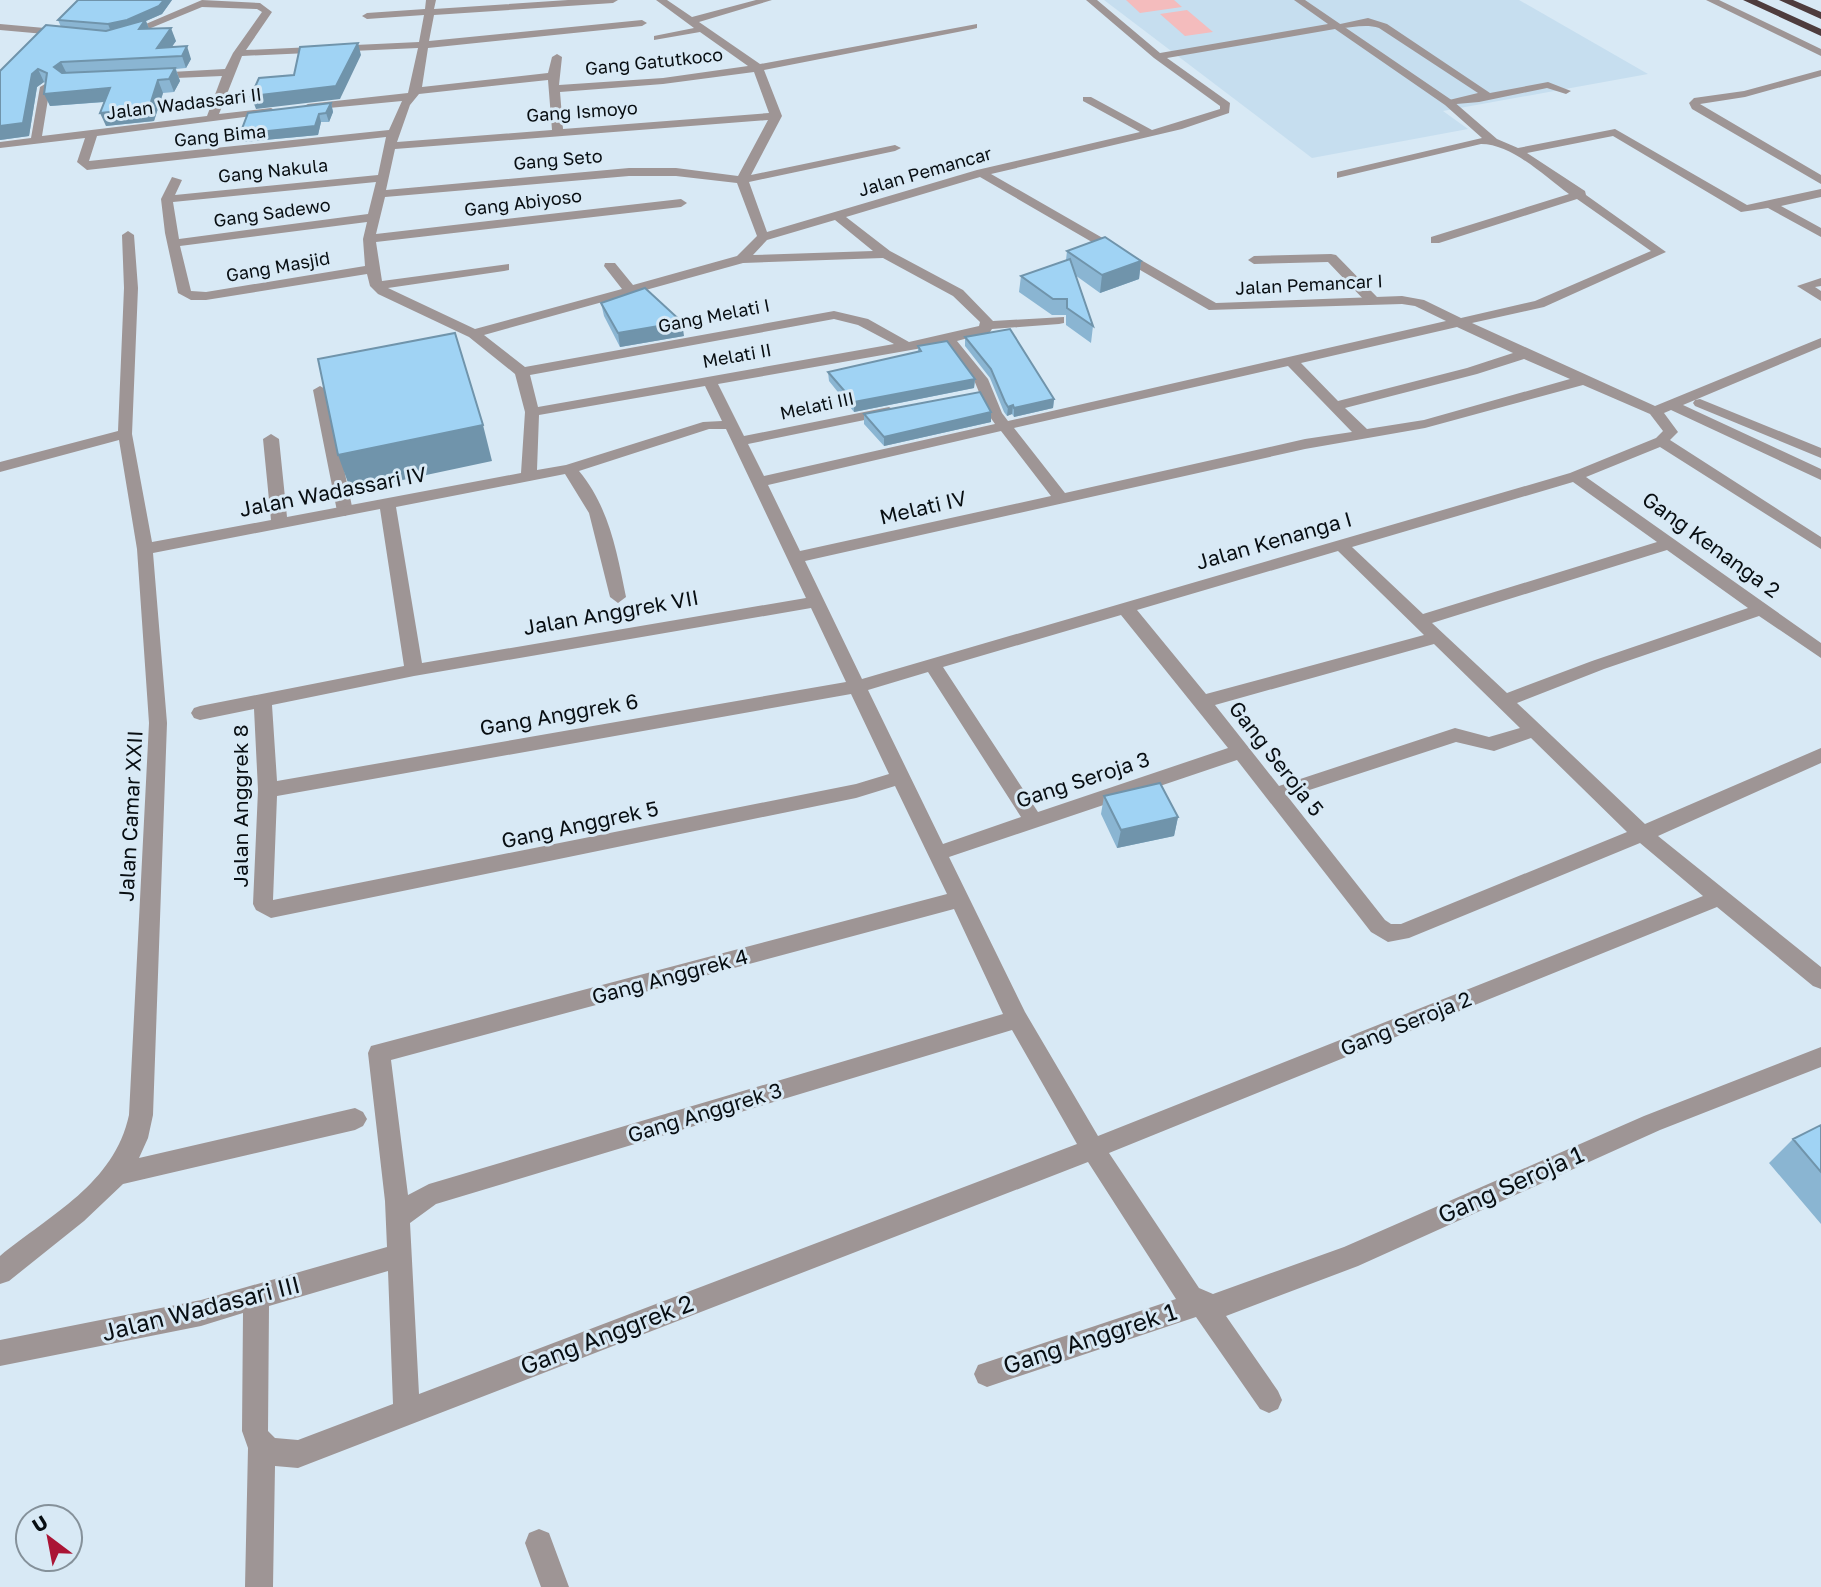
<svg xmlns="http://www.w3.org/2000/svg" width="1821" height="1587" font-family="'Golos Text',sans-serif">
<rect width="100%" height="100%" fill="#d8e9f5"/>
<path fill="#c6deef" d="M1104,0H1519L1648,74L1443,111L1468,129L1312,158Z"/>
<path fill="#f4bcbd" d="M1126,0H1174L1182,7L1140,13Z
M1187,10L1213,32L1185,36L1160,14Z"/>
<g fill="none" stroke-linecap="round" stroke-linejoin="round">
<path fill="#9e9595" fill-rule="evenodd" d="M1368,18L1387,24L1490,93L1548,82L1571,91L1566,94L1547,88L1479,102L1445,105V101L1478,93L1379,28C1361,22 1342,32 1331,26Z
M1331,254L1336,255L1377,297V303H1367L1328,262L1254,264L1248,260L1254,256Z
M320,386L327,390L353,511L345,516L337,511L313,390Z"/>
<path fill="#9e9595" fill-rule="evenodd" d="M202,0L260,3L272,12L246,50L419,42L424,15L367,19L362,16L367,13L425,9L426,0H436L434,9L568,0H618L613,3L434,15L429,41L642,20L647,23L642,26L428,48L422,87L548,73L552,57L557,54L562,57L559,85L663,78L748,66L700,32L654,40V36L694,28L656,0H667L692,17L756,0H772L699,22L760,64L977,24V28L973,29L764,70L782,116L751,175L895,145L901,148L895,151L749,182L767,232L977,170L1140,132L1083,101V97H1091L1152,130L1220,109V106L1154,58L1086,0H1097L1160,53L1328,24L1294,0H1305L1453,101L1497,139L1518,148L1615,129L1747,205L1821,189V197L1781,206L1821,228V237L1768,208L1741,212L1613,136L1527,153L1585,191L1586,195L1666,252L1544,307L1472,323L1655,406L1821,338V347L1683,405L1821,469V480L1671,410L1664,413L1678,432L1670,440L1821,537V549L1660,447L1586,477L1821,643V658L1759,616L1604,669L1517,703L1645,824L1821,748V763L1658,836L1821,967V989L1813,986L1717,907L1109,1153L1199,1288L1213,1294L1344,1247L1644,1116L1821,1047V1067L1660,1130L1358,1266L1226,1316L1278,1391L1282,1400L1278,1409L1269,1413L1260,1409L1196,1317L987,1387L978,1383L974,1374L978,1365L1176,1299L1088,1162L298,1468L275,1466L273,1587H245L248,1448L242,1431L243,1313L201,1326L0,1366V1340L201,1300L387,1247L385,1201L368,1053L371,1046L947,894L895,786L856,798L271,918L256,910L253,904L258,790L254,709L200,720L194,718L191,713L194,708L200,706L404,666L380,509L153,553L167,723L153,1115L148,1138L139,1158L355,1108L363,1112L367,1119L363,1126L355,1130L123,1184L84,1221L9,1281L0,1284V1256C51,1214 114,1184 129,1115L149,723L137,549L119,440L0,472V462L118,431L124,288L122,235L128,231L134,235L138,288L132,434L152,542L271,520L263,439L271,434L279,439L287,517L521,473L525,412L515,374L469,337L378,294L370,286L367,274L206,300H191L178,293L165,233L161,199L172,177L182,180L175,195L378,175L386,137L87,170L77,162L85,138L0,148V142L31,138L40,87L45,84L50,87L42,136L207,116L222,76L153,79L148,76L153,73L225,69L233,53L262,12L257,9L202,7L129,37L120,35ZM1335,29L1445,105L1482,138L1337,172V178L1481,144C1512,144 1544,176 1569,194L1431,237V243H1439L1577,199L1651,251L1535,301L1461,318L1424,300L1402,296L1216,303L991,174L1182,129L1229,113L1230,103L1167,58ZM418,48L408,93L308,104L302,107L308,110L402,101L389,130L89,161L97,136L275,113L277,111L271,108L219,114L242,56ZM754,72L769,113L563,129L560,92L663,84ZM548,80L552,130L397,142L410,105L419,94ZM768,120L738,176L676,168H629L386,190L395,149ZM629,176H676L737,183L757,236L737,256L633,285L615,263H605L604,266L622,289L475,329L388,288L504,271L509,270V264L382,281L376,242L681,207L687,203L681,199L376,234L385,197ZM980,177L1209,310L1402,304L1415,306L1446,321L1008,421L1002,413L988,379L957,341L990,332L992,329L1059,324L1064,323V317L993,321L963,290L890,251L846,217ZM376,182L368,214L179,239L173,202ZM835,220L873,251L753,255L767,240ZM367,222L363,239L365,266L206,292L191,291L180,246ZM883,258L953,296L980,322L979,326L909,342L868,319L834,311L525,367L484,335L743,263ZM834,319L858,325L894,344L538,407L530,375ZM1457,327L1513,353L1467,368L1338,401L1301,363ZM945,344L974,380L988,414L995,424L764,476L748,444L889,415L896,411L889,407L744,436L718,384ZM1524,359L1570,379L1424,420L1367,429L1345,408L1477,374ZM1288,366L1352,432L1305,439L1065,493L1014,428ZM1583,385L1650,414L1663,431L1656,438L1570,473L862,679L805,561L1305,449L1425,428ZM705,386L722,421L703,422L566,465L537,470L539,415ZM709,429H726L806,598L422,663L396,507L565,474L589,513L610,597L618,603L626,597C617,552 609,507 579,471ZM1001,431L1051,496L800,551L768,485ZM1573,482L1657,542L1423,614L1352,547ZM1667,550L1748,608L1592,661L1507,693L1432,623ZM1338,551L1424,635L1206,694L1137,610ZM811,608L846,682L277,781L272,705L414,676ZM1121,615L1228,748L1038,812L943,667ZM1434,644L1520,728L1489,737L1455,728L1279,786L1215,705ZM928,672L1021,817L943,844L868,690ZM851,694L889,774L856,784L273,900L277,796ZM1531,738L1627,832L1401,924H1391L1385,920L1288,797L1456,742L1494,751ZM1237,760L1371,932L1388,942L1409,938L1640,843L1703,896L1098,1136L1025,1012L949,857ZM954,909L1003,1014L429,1184L408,1195L391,1060ZM1012,1030L1077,1144L419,1394L410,1223L436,1204ZM388,1271L393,1404L298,1440L275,1438L268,1431L269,1306Z
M1706,0H1719L1821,49V56Z
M0,24L67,30L72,33L67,36L0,30Z
M1821,70V76L1745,97L1700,104L1821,175V184L1692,109L1689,103L1694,98L1744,91Z
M1821,278V286L1815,287L1821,291V301L1797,286Z
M1700,399L1821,448V458L1695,406L1693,403L1695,400Z
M539,1529L549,1533L569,1587H541L525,1543L529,1533Z"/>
<path fill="#4e3c3d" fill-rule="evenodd" d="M1743,0H1757L1821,29V36Z
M1779,0H1793L1821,12V19Z"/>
</g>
<path fill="#8ab5d2" d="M78,0H172L162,14L146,21L149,29L176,41L171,47L191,59L186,68L176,69L180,81L174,92L163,93L154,121L106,126L105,102L50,106L45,83L44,82L37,87L29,136L0,140L61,27L58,20Z
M331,103L333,112L329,122H321L318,135L243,142Z
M1067,251L1141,261L1139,279L1100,293L1075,275L1093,326L1091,343L1066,325V315H1052L1019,292L1021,276L1066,260Z
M601,303L684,336L620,347L604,316Z
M965,337L1054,399L1053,408L1014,417L1012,414L1007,416L1004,412L990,378L965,346Z
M918,346L975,379L974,388L854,412L829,381L828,372L918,352Z
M991,412V422L884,446L864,424V414Z
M1104,796L1178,817L1174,836L1117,848L1101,814Z
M1821,1125V1224L1769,1163L1793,1139Z"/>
<path fill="#7094ab" d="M164,0H172L162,14L146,21L150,32H111L108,24Z
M171,28L176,41L165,57L157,48Z
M358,43L361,55L340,99L256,109L251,96Z
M187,46L191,59L186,68L182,56Z
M61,62L67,74L60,79L54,67Z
M175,68L180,81L174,92L169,79Z
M38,69L44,82L37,87L29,136L0,140V126L32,74Z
M158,80L163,93L154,121L106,126L100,113Z
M110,88L115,101L50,106L44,94Z
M331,103L333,112L329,122L326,113Z
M319,114L321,122L318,135L243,142L240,134Z
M1141,261L1139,279L1100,293L1102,275Z
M682,322L684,336L620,347L618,333Z
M975,379L974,388L854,412V402Z
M1054,399L1053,408L1014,417V408Z
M1013,405L1012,414L1007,416L1008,407Z
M991,412V422L884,446V437Z
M483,425L492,461L351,491L338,455Z
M1178,817L1174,836L1117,848L1121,830Z"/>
<path fill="#a0d3f4" stroke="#7094ab" stroke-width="2" d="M78,0H164L159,6L127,20L108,24L58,20Z
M145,20L139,29L171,28L157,48L187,46L182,56L61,62L54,67L62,73L175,68L169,79L158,80L149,108L100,113L110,88L44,94L47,73L38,69L32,74L23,123L0,126V71L46,25L106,31Z
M358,43L336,86L251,96L259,78L294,75L300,47Z
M331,103L326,113L319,114L315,126L240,134L248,113Z
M1105,237L1141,261L1102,275L1067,251Z
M1070,259L1093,326L1067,308V299H1053L1021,276Z
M645,288L682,322L618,333L601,303Z
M1010,329L1054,399L1014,408L1013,405L1008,407L1005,402L991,369L965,337Z
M455,333L483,425L338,455L318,359Z
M947,341L975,379L854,402L828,372L921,351L918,346Z
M980,392L991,412L884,437L864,414Z
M1160,783L1178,817L1121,830L1104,796Z
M1821,1125V1172L1793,1139Z"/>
<g text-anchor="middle" stroke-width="6" stroke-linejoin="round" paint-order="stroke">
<g font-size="18" fill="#080e12" stroke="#d8e9f5">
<text transform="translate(654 62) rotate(-6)" y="6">Gang Gatutkoco</text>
<text transform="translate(184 104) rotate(-7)" y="6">Jalan Wadassari II</text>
<text transform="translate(582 112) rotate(-4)" y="6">Gang Ismoyo</text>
<text transform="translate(220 136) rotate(-6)" y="6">Gang Bima</text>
<text transform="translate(558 160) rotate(-5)" y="6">Gang Seto</text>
<text transform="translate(273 171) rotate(-6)" y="6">Gang Nakula</text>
<text transform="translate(925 172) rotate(-16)" y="6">Jalan Pemancar</text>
<text transform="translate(523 203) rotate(-7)" y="6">Gang Abiyoso</text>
<text transform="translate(272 213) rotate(-8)" y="6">Gang Sadewo</text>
<text transform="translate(278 267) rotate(-10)" y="6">Gang Masjid</text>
<text transform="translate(1309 285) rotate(-3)" y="6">Jalan Pemancar I</text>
<text transform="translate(714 316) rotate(-11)" y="6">Gang Melati I</text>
<text transform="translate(737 356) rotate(-10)" y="6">Melati II</text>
<text transform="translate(817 406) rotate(-12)" y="6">Melati III</text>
</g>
<g font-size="21" fill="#080e12" stroke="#d8e9f5">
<text transform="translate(333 492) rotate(-11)" y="7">Jalan Wadassari IV</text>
<text transform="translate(923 508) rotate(-13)" y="7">Melati IV</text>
<text transform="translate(1274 541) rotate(-16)" y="7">Jalan Kenanga I</text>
<text transform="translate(1711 545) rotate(36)" y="7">Gang Kenanga 2</text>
<text transform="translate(611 613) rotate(-10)" y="7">Jalan Anggrek VII</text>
<text transform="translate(559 715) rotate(-10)" y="7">Gang Anggrek 6</text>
<text transform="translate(1276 759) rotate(52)" y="7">Gang Seroja 5</text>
<text transform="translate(1083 780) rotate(-18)" y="7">Gang Seroja 3</text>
<text transform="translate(241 806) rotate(-90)" y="7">Jalan Anggrek 8</text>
<text transform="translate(131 816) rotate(-87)" y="7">Jalan Camar XXII</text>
<text transform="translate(580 825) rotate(-12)" y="7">Gang Anggrek 5</text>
<text transform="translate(670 977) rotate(-15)" y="7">Gang Anggrek 4</text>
<text transform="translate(1406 1024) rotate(-22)" y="7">Gang Seroja 2</text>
<text transform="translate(705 1113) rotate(-17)" y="7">Gang Anggrek 3</text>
</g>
<g font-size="24" fill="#080e12" stroke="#d8e9f5">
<text transform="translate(1511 1185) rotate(-24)" y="8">Gang Seroja 1</text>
<text transform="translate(201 1309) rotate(-14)" y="8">Jalan Wadasari III</text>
<text transform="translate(607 1335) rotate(-21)" y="8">Gang Anggrek 2</text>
<text transform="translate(1090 1339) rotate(-18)" y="8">Gang Anggrek 1</text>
</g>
</g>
<g transform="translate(49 1538) rotate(328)"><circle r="33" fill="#d8e9f5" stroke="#85919a" stroke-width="2"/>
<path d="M0-5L12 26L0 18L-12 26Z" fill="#aa1435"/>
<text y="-10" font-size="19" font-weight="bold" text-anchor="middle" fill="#080e12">U</text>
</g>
</svg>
